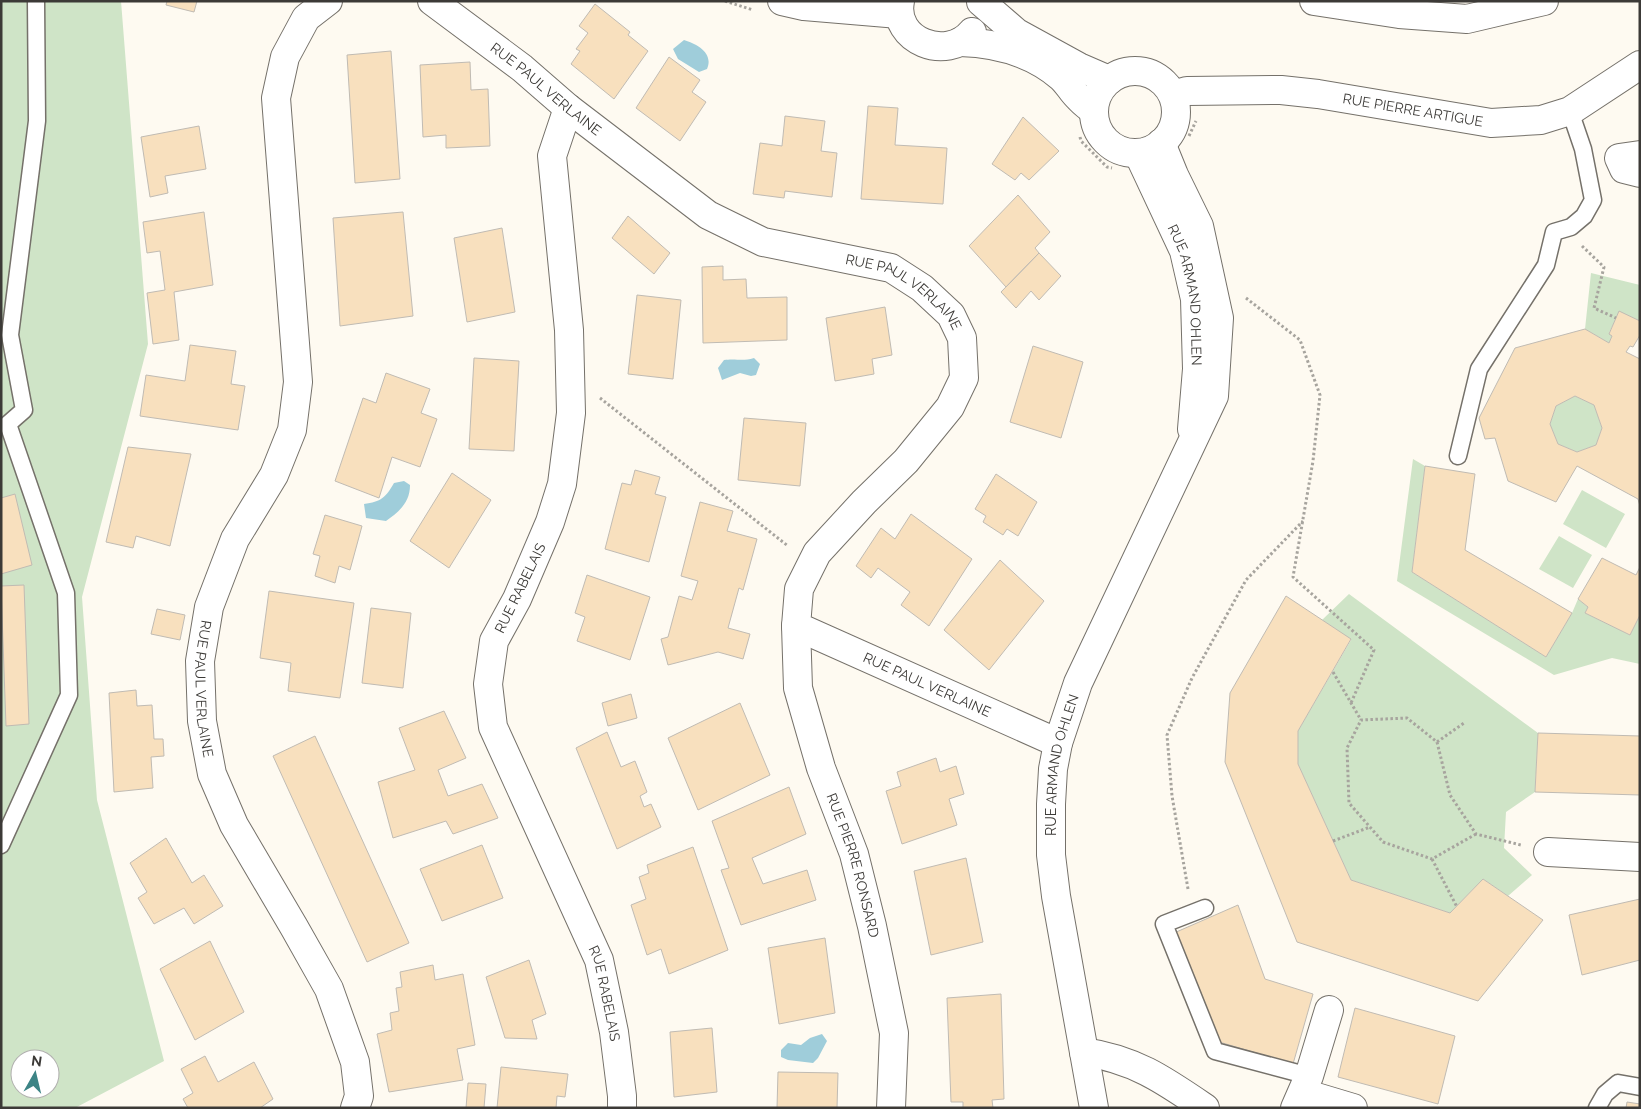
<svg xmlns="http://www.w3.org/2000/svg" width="1641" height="1109" font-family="Raleway,sans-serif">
<rect width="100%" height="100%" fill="#fefaf1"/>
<path fill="#cfe4c7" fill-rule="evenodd" d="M1,1H121L148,344L82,597L97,800L164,1061L75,1108H1ZM20,1059H50V1089H20Z
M1591,273L1640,285V321L1619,312L1609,333L1612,336L1609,343L1585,329Z
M1575,396L1594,405L1602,428L1596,445L1577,452L1558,444L1550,424L1556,406Z
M1413,459L1425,466L1412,572L1546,657L1572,613L1578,599L1588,607L1585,613L1630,635L1640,615V664L1612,658L1554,675L1397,581Z
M1582,490L1625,514L1606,548L1563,524Z
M1559,536L1592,555L1573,588L1539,569Z
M1349,594L1538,733L1535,792L1506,812L1504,848L1532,875L1508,896L1483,879L1450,913L1351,880L1298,764V731L1351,640L1322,620Z"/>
<path fill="#9fcdda" d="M684,40C697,44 714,53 707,69L699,72L678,59L673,49Z
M754,358L760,364L756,375L751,376L740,373L722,380L718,368L724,360C737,358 741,362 754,358Z
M404,481L410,485C410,502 400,511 386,521L366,518L364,504C381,502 386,497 394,483Z
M822,1034L827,1041L818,1058L813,1063L788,1060L781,1057V1050L788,1043L801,1045L810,1038Z"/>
<path fill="#f8e0be" stroke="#c0bbb3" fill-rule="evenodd" d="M167,1H197L194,12L166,5Z
M595,4L630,32L628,35L648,51L614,99L571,64L580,51L576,49L588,33L579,26Z
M391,51L400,179L355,183L347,55Z
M669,57L700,80L692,92L706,102L680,141L636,108Z
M470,62L471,90L488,89L490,146L446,148V135L423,137L420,65Z
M868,106L898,108L895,145L947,148L943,204L861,199Z
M785,116L825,121L821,151L837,153L832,197L785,191L784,198L753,194L760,143L782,146Z
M1023,117L1059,151L1029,180L1021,173L1015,180L992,164Z
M199,126L206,169L165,176L168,193L150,197L141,137Z
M1018,195L1050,232L1035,248L1039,253L1006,287L969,246Z
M204,212L213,285L174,292L179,340L153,344L147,293L165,290L160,251L147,253L143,222Z
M403,212L413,316L340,326L333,218Z
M628,216L670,253L654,274L612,238Z
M502,228L515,312L467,322L454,238Z
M1039,253L1061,276L1039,300L1031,291L1016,308L1001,292Z
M723,266V280L746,279L747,298L787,297V340L703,343L702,267Z
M637,295L681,300L673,379L628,374Z
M885,307L892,355L872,359L874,374L835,381L826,318Z
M1619,311L1640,321V335L1633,347L1630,346L1626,352L1640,359V506L1638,499L1577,466L1556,502L1508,481L1495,438L1485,439L1479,418L1515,348L1585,329L1609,343L1612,336L1609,334ZM1575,396L1594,405L1602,428L1596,445L1577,452L1558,444L1550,424L1556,406Z
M190,345L236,351L231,384L245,386L238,430L140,416L146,375L185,381Z
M1033,346L1083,362L1061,438L1010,422Z
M474,358L519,361L514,451L469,449Z
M386,373L430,389L421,413L437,419L420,467L392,457L379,498L335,481L363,398L376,403Z
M744,418L806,423L800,486L738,480Z
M128,447L191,454L170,546L136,536L133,548L106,542Z
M1425,466L1475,474L1465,550L1572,613L1546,657L1412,572Z
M635,470L660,477L655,494L666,497L649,562L605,549L622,483L631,485Z
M452,473L491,500L449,568L410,541Z
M996,474L1037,502L1018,536L1007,529L1003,535L983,522L986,516L975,509Z
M15,494L32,565L1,574V498Z
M700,502L733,511L727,531L757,539L743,590L739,588L728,628L750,634L743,659L718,652L668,665L661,639L668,637L679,596L692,600L698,581L681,576Z
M911,514L972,559L929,626L901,605L910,592L878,568L871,578L856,566L881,528L895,539Z
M325,515L362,526L350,570L339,566L335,583L315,576L320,556L313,554Z
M1602,558L1636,575L1640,567V615L1630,635L1585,613L1588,607L1578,599Z
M1000,560L1044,601L989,670L944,630Z
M587,575L650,597L630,660L577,641L585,617L575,613Z
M24,585L29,724L6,726L1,586Z
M269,591L354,603L340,698L288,691L291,663L260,658Z
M1286,596L1351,639L1298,731V764L1351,880L1450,913L1483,879L1543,920L1478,1001L1297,942L1225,762L1230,693Z
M371,608L411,613L403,688L362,683Z
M157,609L185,615L180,640L151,634Z
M136,690L137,706L152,705L154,739H163L164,756L151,757L153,788L114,792L109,693Z
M631,694L637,718L608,726L602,703Z
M740,703L770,775L698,810L668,738Z
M444,711L466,758L438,770L448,796L482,784L498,818L453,834L446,821L393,838L378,782L415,770L399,728Z
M607,732L621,767L635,761L647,792L640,796L644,807L651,804L661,827L617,849L576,748Z
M1538,733L1640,736V795L1535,792Z
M315,736L409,943L367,962L273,756Z
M936,758L940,772L956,766L964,794L949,799L957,825L902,844L886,791L901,786L897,772Z
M789,787L806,834L752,858L763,884L807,870L816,900L741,925L721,870L729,868L712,821Z
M166,838L192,883L204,875L223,906L194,924L184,908L154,924L138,898L147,892L130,863Z
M482,845L503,898L442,921L420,869Z
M693,847L728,950L669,974L661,949L647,955L631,905L646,899L639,877L649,873L647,865Z
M966,858L983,942L931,955L914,871Z
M1640,899V960L1582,975L1569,915Z
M1238,905L1265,979L1313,994L1293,1064L1216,1041L1174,933Z
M825,938L835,1013L779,1024L768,948Z
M210,941L244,1012L195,1040L160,969Z
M529,960L546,1014L532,1020L537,1039L505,1038L486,977Z
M433,965L435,980L463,974L475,1045L457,1049L463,1080L389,1092L377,1034L392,1030L390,1013L399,1011L396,988L402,987L400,972Z
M1001,994L1004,1099L992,1100L993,1108H963V1102H951L947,998Z
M1355,1008L1455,1036L1438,1104L1338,1077Z
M712,1028L717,1092L674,1097L670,1032Z
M205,1056L218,1082L254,1062L273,1099L260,1108H188L183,1099L193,1093L181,1069Z
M501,1067L568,1074L565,1097L557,1096L556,1108H497Z
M778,1072L838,1073L837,1108H777Z
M468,1083L486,1084L484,1108H466Z
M1627,1102L1640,1104V1108H1626Z"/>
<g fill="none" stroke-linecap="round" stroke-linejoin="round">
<defs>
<path id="service" d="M1458,456L1479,369L1546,265L1554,232L1571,227L1584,216L1593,200L1583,149L1570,111
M1,845L69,695L66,593L8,424L24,410L10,335L37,121L36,1
M1205,908L1164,924L1215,1051L1309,1076
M1597,1108L1605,1094L1618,1083L1640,1087"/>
<g id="minor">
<path id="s1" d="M328,1L306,18L285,57L276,98L298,382L292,430L274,475L235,539L209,607L200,661L202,721L212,774L234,825L294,927L329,989L355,1062L359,1096L355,1108"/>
<path id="s2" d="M432,1L522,68L568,108L708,215L763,242L891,268L922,288L951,315L962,338L964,378L950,407L906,461L864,502L817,553L799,589L796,626L1058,743"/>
<path d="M1314,1L1399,14L1467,19L1544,1"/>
<path id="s3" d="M568,108L552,156L569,330L571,413L562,484L550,522L517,599L494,641L488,684L493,727L599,960L614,1032L622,1096V1108"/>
<path d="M1640,155L1619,158L1624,169L1640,173"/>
<path id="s4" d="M796,626L798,688L821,768L854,854L872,926L894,1033L891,1108"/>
<path d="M1548,852L1640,857"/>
<path d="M1084,1052C1134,1059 1164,1080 1205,1108"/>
<path d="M1303,1093L1353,1108"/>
<path d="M1295,1108L1309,1076L1329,1010"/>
</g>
<g id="secondary">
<path d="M782,1L804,6L899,14"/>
<path d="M900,1C892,41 947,62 972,32"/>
<path d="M981,2L1017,33L1079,67L1109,80"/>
<path d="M960,42C996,43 1033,53 1061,77C1068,83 1072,92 1079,98C1083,103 1089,107 1094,111"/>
<circle cx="1135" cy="112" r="41"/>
<path id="s5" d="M1173,95L1187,91L1281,90L1318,94L1491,123L1541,120L1570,111L1640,65"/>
<path id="s6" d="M1138,153L1184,251L1195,299L1197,369L1192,429"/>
<path id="s7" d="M1094,1108L1056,896L1051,855V804L1053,769L1058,743L1078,683L1214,396L1219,318L1199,226L1174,175L1161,143"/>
</g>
</defs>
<use href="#service" stroke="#75716a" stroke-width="19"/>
<use href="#minor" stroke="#75716a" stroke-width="30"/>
<use href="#secondary" stroke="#75716a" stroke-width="30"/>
<path stroke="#a7a49e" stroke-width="3" stroke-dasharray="2.5 2.5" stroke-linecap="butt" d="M725,1L753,10
M1189,136L1196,121
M1080,137L1081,141L1107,167L1112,168
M1582,246L1604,267L1594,308L1616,318
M1246,298L1300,340L1320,395L1313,461L1293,577L1374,650L1351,703
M600,398L788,546
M1333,672L1361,720
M1437,742L1464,723
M1476,834L1432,859L1383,842L1349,803L1347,748L1361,720L1407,718L1437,742L1450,795L1476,834L1521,845
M1333,841L1370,827
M1432,859L1457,907
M1188,889L1172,796L1167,735L1192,678L1246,580L1303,521"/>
<use href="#service" stroke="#fff" stroke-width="16"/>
<use href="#minor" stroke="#fff" stroke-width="28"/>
<use href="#secondary" stroke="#fff" stroke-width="28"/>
</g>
<g text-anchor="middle" stroke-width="5" stroke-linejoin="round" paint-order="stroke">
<g font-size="14" fill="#3c3a37" stroke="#fff">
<text dy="5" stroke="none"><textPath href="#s2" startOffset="144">RUE PAUL VERLAINE</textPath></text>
<text dy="5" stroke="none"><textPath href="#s5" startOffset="242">RUE PIERRE ARTIGUE</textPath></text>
<text dy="5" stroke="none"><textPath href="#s2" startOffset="564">RUE PAUL VERLAINE</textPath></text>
<text dy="5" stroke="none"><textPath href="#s6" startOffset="152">RUE ARMAND OHLEN</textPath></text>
<text transform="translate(520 588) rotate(-64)" y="5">RUE RABELAIS</text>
<text dy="5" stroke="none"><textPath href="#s2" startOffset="1134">RUE PAUL VERLAINE</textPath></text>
<text dy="5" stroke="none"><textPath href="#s1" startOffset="726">RUE PAUL VERLAINE</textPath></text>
<text dy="5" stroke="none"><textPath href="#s7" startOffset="348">RUE ARMAND OHLEN</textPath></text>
<text dy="5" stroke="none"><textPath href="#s4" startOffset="248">RUE PIERRE RONSARD</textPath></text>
<text dy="5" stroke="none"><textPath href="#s3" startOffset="928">RUE RABELAIS</textPath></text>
</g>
</g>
<rect width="1641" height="1109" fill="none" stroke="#3c3a37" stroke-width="5"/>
<g transform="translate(35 1074) rotate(8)"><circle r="24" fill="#ffffff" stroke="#b1b0af"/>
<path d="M0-4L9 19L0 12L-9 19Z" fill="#3c8485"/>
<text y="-8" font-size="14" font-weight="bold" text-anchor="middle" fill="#3c3a37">N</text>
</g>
</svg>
